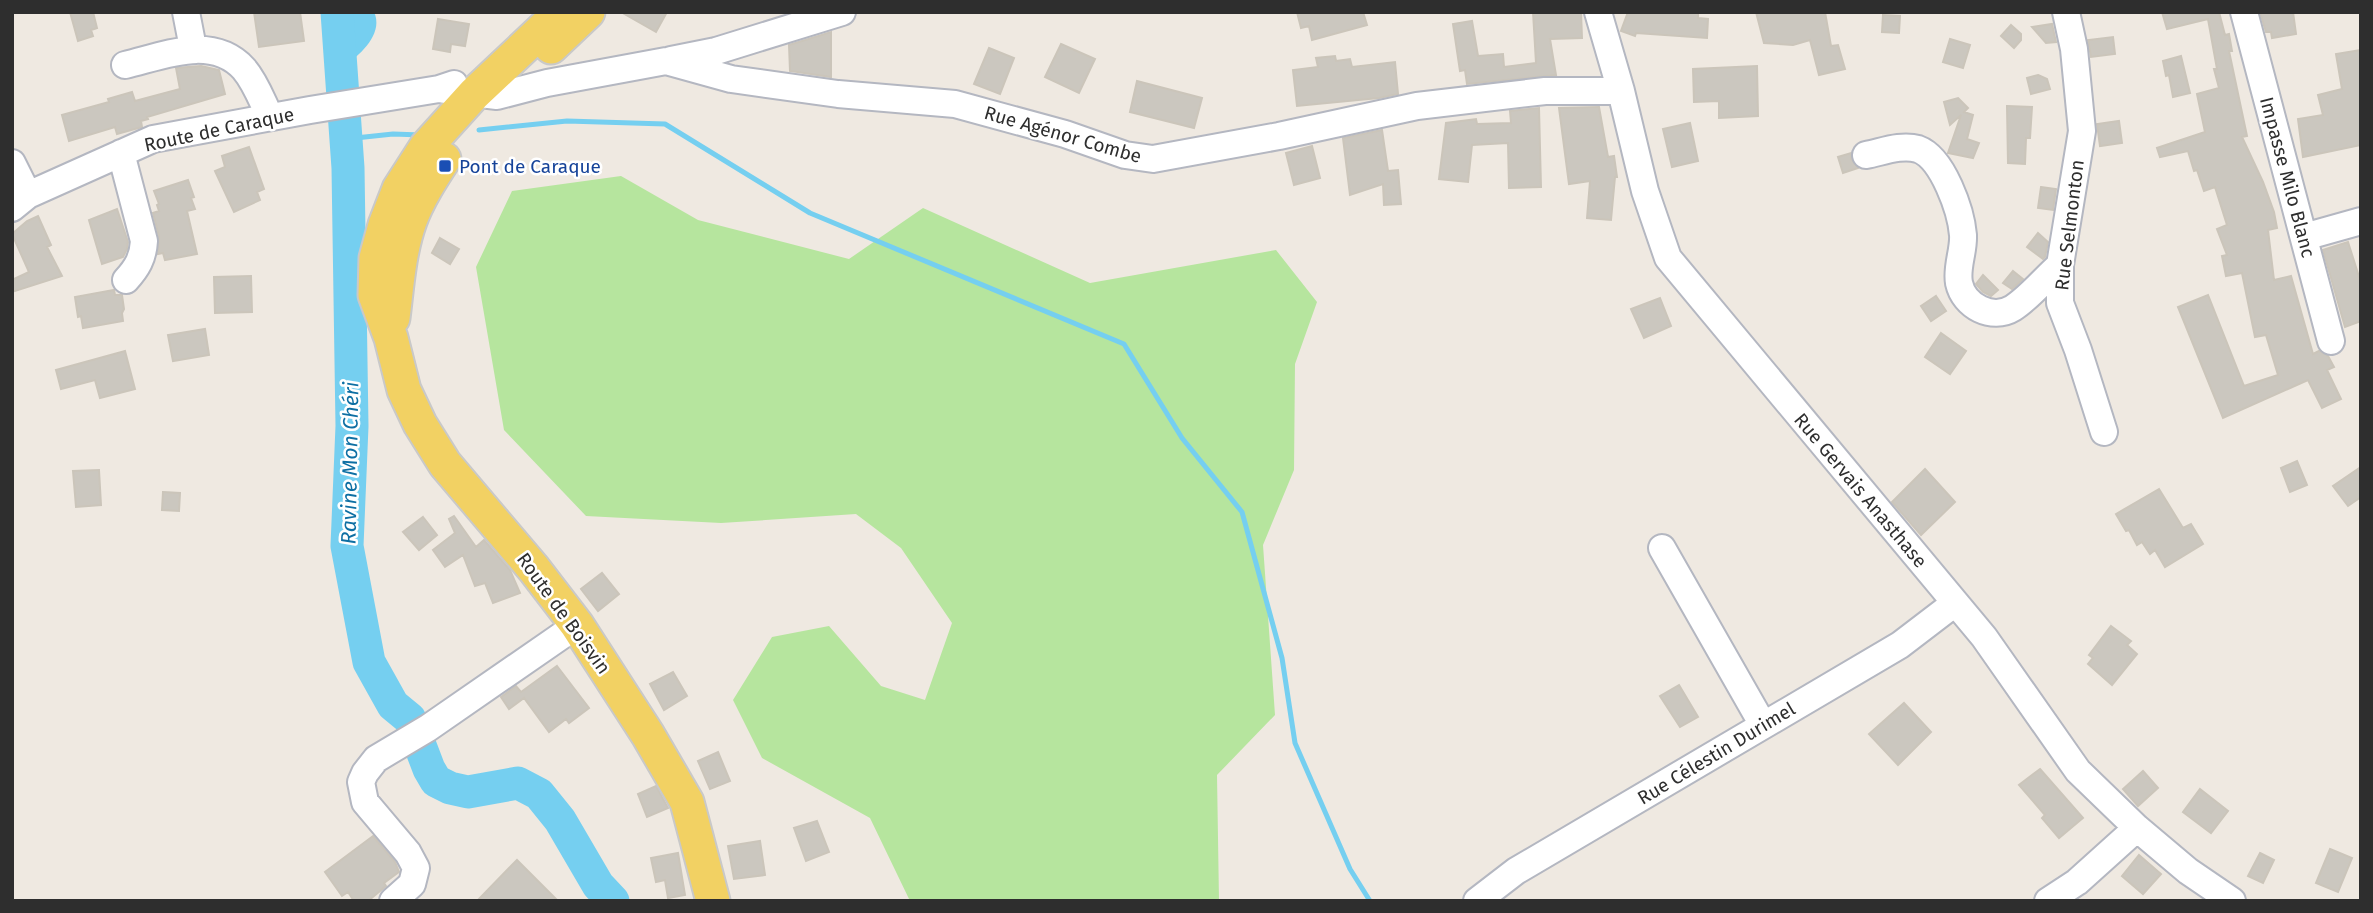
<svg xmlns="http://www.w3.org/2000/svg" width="2373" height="913" font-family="'Fira Sans',sans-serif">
<rect width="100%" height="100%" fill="#efe9e1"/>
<path fill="#b6e59e" d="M621,176L698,220L849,259L923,208L1090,283L1276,250L1317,302L1295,364L1294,470L1263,545L1275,715L1217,775L1219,901H910L870,818L762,758L733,700L772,637L829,626L881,686L925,700L952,623L901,548L856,514L721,523L586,516L504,430L476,267L512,191Z"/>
<path fill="#75cff0" d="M336,12H374C383,31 365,50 351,61C315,44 331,42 336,12Z"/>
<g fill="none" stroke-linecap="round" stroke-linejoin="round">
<path stroke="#75cff0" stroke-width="5" d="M479,130L567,121L665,124L810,213L1124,344L1182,438L1242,512L1282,658L1295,743L1350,869L1370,901
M346,139L393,134L421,135"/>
<path stroke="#75cff0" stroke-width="33" d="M337,12L348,168L352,426L347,546L369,662L393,705L410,719L429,769L436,781L450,788L468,792L518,783L539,794L560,820L598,885L613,901"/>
</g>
<path fill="#cbc7bf" stroke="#cbc5ba" stroke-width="2" d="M70,12H93L97,28L91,30L93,36L78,41Z
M254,12H300L304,41L259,47Z
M621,12H667L656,32Z
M1297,12H1363L1367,25L1312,40L1309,26L1301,28Z
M1533,12H1581L1582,38L1550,39L1556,75L1467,84L1465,70L1460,71L1453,24L1472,21L1478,56L1503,54L1504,67L1536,63Z
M1628,12H1698V18L1708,19L1707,38L1636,33L1635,36L1621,31Z
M1756,12H1825L1831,46L1838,45L1845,69L1819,75L1810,40L1793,45L1764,43Z
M2162,12H2219L2225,35L2229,34L2232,51H2229L2247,136L2242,137L2263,182L2274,212L2277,228L2268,230L2274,280L2291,276L2313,354L2319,351L2328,356L2334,367L2327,370L2341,399L2322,408L2308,380L2223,418L2178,307L2208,295L2244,386L2278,375L2266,335L2255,337L2242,273L2226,276L2222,256L2227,255L2217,229L2227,225L2215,187L2204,191L2197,170L2194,171L2188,151L2160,157L2157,148L2205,132L2197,94L2219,88L2214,69H2217L2208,19L2167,29Z
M2260,12H2293L2296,34L2272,38L2271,32H2266Z
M1883,15L1900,16L1899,33L1882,32Z
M438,19L469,24L465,46L451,44L450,52L433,49Z
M2052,24L2056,42L2046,43L2032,27Z
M2011,25L2021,34V40L2014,48L2001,36Z
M831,32V77L790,71L789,45Z
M2113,37L2115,54L2091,57L2088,40Z
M1950,39L1970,45L1963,68L1943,62Z
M1061,44L1095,59L1079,93L1045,77Z
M989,48L1014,58L1000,94L974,84Z
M2361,50V145L2303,157L2298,119L2323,115L2318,95L2342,89L2336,54Z
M1335,56L1336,61L1350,59L1352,67L1395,62L1398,94L1379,98L1297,106L1293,70L1318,67L1316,58Z
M2181,56L2190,93L2173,97L2169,75L2166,76L2163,61Z
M201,66L219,70L225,94L147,117L148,119L141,121L142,127L117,134L115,127L69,141L62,115L109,102L108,99L132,92L135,101L180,89L176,68Z
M1757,66L1758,116L1719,118V101L1694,102L1693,69Z
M2038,75L2047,79L2050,89L2031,94L2027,78Z
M1137,81L1202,98L1194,128L1130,112Z
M1958,98L1968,108L1964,112L1973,115L1967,139L1979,143L1973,158L1948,153L1961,115L1950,125L1944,102Z
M2007,106L2032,107L2030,138H2026L2025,164L2008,163Z
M1599,107L1608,157L1614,156L1617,177H1615L1611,220L1587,218L1590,181L1569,184L1559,108Z
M1539,108L1541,187L1509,188L1508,143L1472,145L1468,182L1439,179L1446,123L1476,119L1477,124L1511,123L1510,111Z
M2119,121L2122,143L2100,146L2097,124Z
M1690,123L1698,161L1672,167L1663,129Z
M1382,130L1388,171L1398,170L1401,204L1384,205L1383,184L1350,195L1343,138Z
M1312,146L1320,178L1294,185L1286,153Z
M249,147L264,189L257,192L260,200L234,212L215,171L225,167L222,156Z
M1851,153V159L1858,168L1843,173L1838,157Z
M188,180L194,197L191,198L195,209L187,211L197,254L165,260L163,253L158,254L159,237L153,213L159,211L157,205L159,204L154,191Z
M2041,187L2056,189L2053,210L2038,208Z
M117,209L128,242L127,249L123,257L102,264L89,220Z
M38,216L51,245L47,247L62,276L12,292V280L29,272L12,234L27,221Z
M2038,233L2048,242L2045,257L2043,259L2027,247Z
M440,238L459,249L450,264L432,253Z
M2348,242L2361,283V321L2345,327L2323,250Z
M2013,271L2023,279L2012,289L2003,283Z
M1983,275L1998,290L1991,296L1983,292L1976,284Z
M251,276L252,312L215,313L214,277Z
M114,290L115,295H122L124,309L122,313L123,321L83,328L81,316L78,317L75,297Z
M1936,296L1946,311L1931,321L1921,306Z
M1660,298L1671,326L1644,338L1631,309Z
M205,329L209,355L173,361L168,335Z
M1941,333L1966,351L1950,374L1925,357Z
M125,351L135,389L100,398L95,380L61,389L56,370Z
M2297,461L2307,485L2290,492L2281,468Z
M2361,467V497L2348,506L2333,486Z
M1925,469L1955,502L1921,535L1892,502Z
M99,470L101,505L76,507L73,471Z
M2159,489L2183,528L2191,524L2203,544L2165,567L2155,550L2150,554L2142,542L2137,545L2129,530L2126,531L2116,514Z
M163,492L180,493L179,511L162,510Z
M454,516L476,547L484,540L510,570L520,593L493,603L485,583L475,586L463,555L445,567L433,550L455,533L449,519Z
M423,517L437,535L419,550L403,532Z
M602,573L619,594L598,611L581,589Z
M2111,626L2131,641L2127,645L2137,654L2112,685L2088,664L2093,658L2089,655Z
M557,666L589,708L569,723L566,719L549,732L524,698L509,709L501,697L516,686L521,692Z
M673,672L687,696L664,710L650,684Z
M1679,685L1698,717L1680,727L1660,696Z
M1904,703L1931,732L1898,765L1869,734Z
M718,752L730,781L710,789L698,761Z
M2040,769L2083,818L2059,838L2042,818L2045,815L2019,785Z
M2143,771L2158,788L2138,806L2123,789Z
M656,786L668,808L647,817L638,794Z
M2200,789L2228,811L2211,833L2183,812Z
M817,821L829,852L806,861L794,828Z
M373,836L395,862L399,872L384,883L386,886L368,901H354L348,892L342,896L325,872Z
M760,841L765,875L734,879L728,846Z
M2330,849L2352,858L2338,892L2316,883Z
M678,853L685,895L668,898L665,880L656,882L651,858Z
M2260,853L2274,860L2263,883L2248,876Z
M2139,855L2161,874L2143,894L2122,876Z
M517,860L558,901H477L511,866Z"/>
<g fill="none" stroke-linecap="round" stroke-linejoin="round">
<defs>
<path id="minor" d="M186,12L193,48
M1598,12L1621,91L1645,191L1668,258L1984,637L2078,771L2137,828L2188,871L2232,901
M2066,12L2074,49L2082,131L2060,265V303L2078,350L2104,432
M2244,12L2331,341
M671,60L716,51L842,12
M125,65C163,56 212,34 244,69C256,83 262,101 270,117
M439,89L497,96L547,83L666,61L731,79L838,94L955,104L1065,134L1125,155L1153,159L1279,136L1417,106L1545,91H1621
M121,153L144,241C143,258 137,268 126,280
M1866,155C1882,152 1901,144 1918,149C1943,158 1961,211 1963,235C1964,251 1956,267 1959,283C1964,306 1992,321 2013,308C2030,297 2045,278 2060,265
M12,163L28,195
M12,208L28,195L153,139L310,110L439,89L454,84
M2304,237L2361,221
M1662,548L1763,725
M393,901L412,884L416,868L408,853L365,802L361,782L365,773L376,759L428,728L577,625
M1477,901L1516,871L1900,645L1955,603
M2048,901L2077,882L2137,828"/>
<path id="major" d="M561,12L474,94L426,147L399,189L385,225L376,258L375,295L391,338L404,390L420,424L445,464L534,569L577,625L648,735L687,802L713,901
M551,47L588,12
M393,318C397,286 399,252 410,221C418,199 431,179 444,159"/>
</defs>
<use href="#minor" stroke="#b4b7c1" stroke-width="30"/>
<use href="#major" stroke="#c9c9c9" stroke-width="37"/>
<use href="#minor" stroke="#fff" stroke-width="26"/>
<use href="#major" stroke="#f2d163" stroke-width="33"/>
</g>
<rect fill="#1a4fb4" stroke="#fff" stroke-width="2.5" x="438" y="159" width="14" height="14" rx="3.5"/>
<g text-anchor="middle" stroke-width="5" stroke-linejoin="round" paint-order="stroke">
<g font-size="19" fill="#2e2e2e" stroke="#fff">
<text transform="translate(219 129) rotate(-12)" y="7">Route de Caraque</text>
<text transform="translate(1063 134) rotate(16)" y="7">Rue Agénor Combe</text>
<text transform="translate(2288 177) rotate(75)" y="7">Impasse Milo Blanc</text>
<text transform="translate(2069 225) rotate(-83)" y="7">Rue Selmonton</text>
<text transform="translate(1861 490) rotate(50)" y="7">Rue Gervais Anasthase</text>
<text transform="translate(564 613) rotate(54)" y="7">Route de Boisvin</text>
<text transform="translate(1716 753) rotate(-31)" y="7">Rue Célestin Durimel</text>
</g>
<g font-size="19" fill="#164399" stroke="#fff" text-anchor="start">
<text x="459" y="173">Pont de Caraque</text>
</g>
<g font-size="21" font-style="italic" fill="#0d6fa3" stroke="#fff">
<text transform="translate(350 463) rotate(-89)" y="7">Ravine Mon Chéri</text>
</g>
</g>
<rect width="2373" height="913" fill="none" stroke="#2e2e2e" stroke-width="28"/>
</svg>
